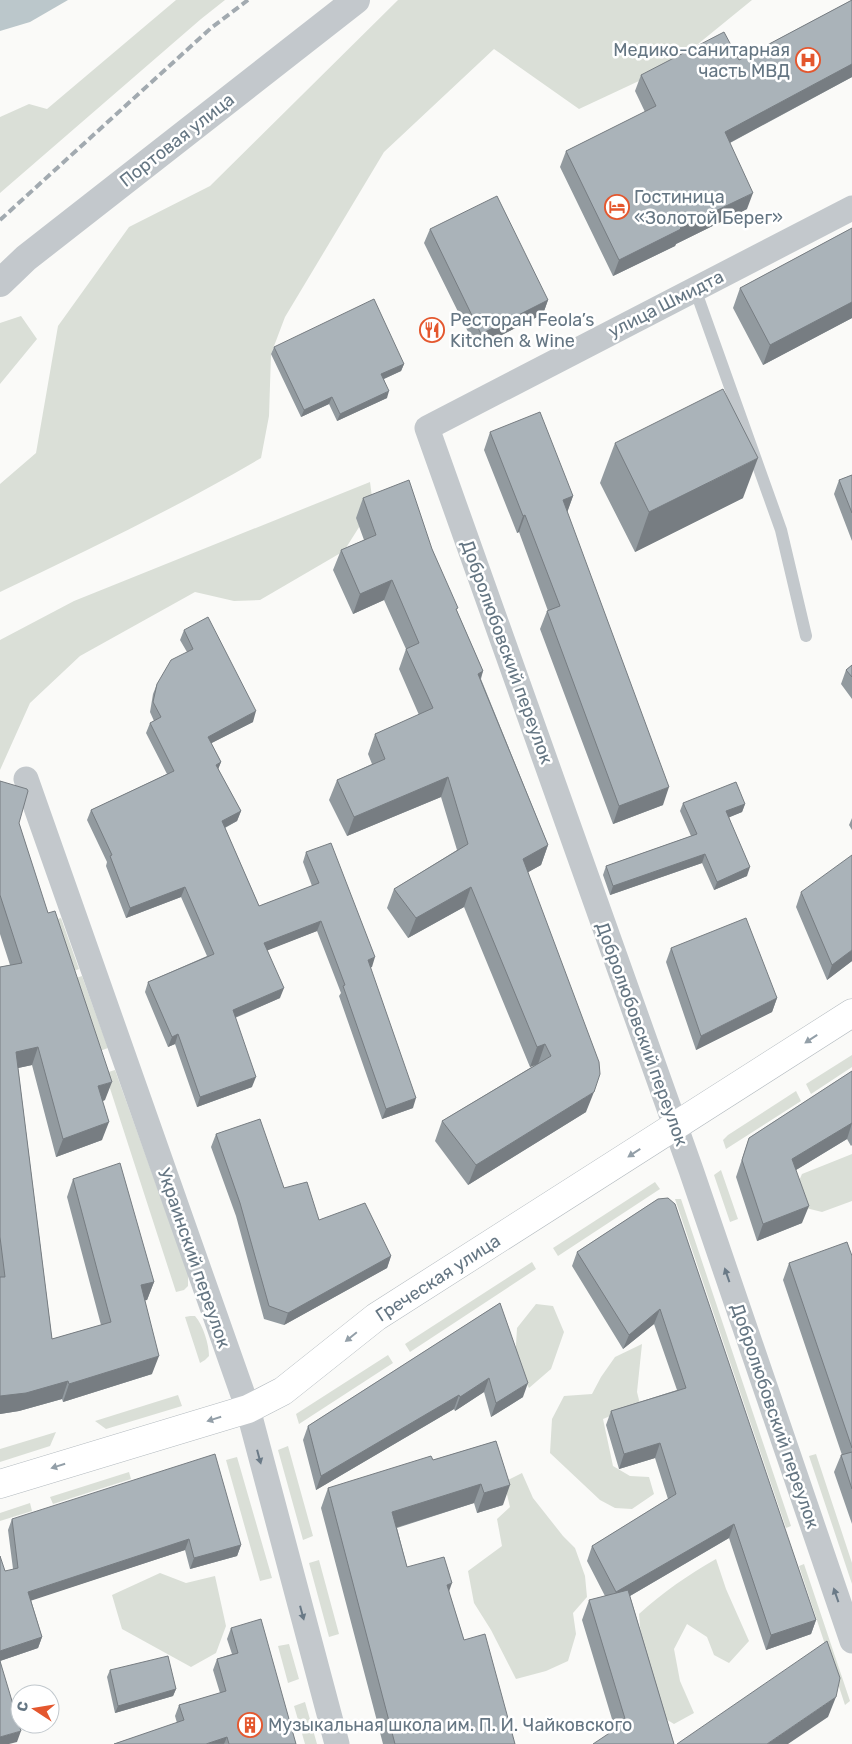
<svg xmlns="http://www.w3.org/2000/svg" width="852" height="1744" font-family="Rubik,sans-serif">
<rect width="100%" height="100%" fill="#fafaf8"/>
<path fill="#dadfd7" d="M176,0H225L201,19L0,193V117L29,104L47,109Z
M398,0H752L671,66L579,109L494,49L384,152L285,317L271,354L269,416L261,458C176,508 88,550 0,592V484L36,453L58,326L129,227L210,186Z
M21,316L37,339L0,384V323Z
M370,482L373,505L344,551L260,600L234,601L195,592L80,656L30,703L0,770V640L74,601Z
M61,918L79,969L71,972L54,920Z
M82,976L108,1048L97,1052L73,979Z
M852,1055V1067L811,1094L806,1084Z
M115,1070L188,1273V1286L184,1290L176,1292L105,1073Z
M796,1091L801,1101L726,1149L723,1140L728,1135Z
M852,1154V1201L822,1212L806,1208L796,1188L802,1174Z
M721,1170L738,1219L730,1222L714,1175Z
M655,1182L660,1189L558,1256L553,1248Z
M675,1199H681L791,1526L786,1528Z
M532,1262L536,1269L410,1352L405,1344Z
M536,1304L553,1306L564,1332L551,1369L529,1388L515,1362L517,1328Z
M190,1316H195C203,1325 209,1344 209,1356L205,1360L200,1363L185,1317Z
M642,1344L637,1392L640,1404L603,1419L613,1466L630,1476L649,1477L654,1494L632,1509L615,1508L600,1500L550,1453L552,1419L564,1396L592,1394L601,1377L615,1357Z
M388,1355L393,1363L299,1424L296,1414Z
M178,1395L182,1406L106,1429L95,1421Z
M56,1432L50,1446L0,1462V1449Z
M288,1446L313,1536L303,1540L278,1450Z
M816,1454L852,1563V1584L809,1456Z
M237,1457L272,1578L260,1581L226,1460Z
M129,1472L131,1479L53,1504L50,1497Z
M522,1473L533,1498L563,1536L575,1548L585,1576L587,1597L573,1613L576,1634L568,1661L546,1671L516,1679L491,1630L474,1603L468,1571L502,1546L497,1519L510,1507L504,1482Z
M30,1503L32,1511L0,1521V1513Z
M716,1559L726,1589L749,1641L729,1663L714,1655L707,1637L687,1624L674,1649L680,1681L694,1713L674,1724L659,1715L642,1652L639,1614C663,1592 688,1575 716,1559Z
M319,1560L339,1634L329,1637L309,1563Z
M804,1564L850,1701L845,1705L799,1566Z
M160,1573L186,1583L215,1576L226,1626L216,1653L191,1667L122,1629L112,1595Z
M289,1644L299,1679L288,1683L278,1646Z
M305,1702L317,1744H305L294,1706Z"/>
<path fill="#bbc7cb" d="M0,0H68L30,22L0,31Z"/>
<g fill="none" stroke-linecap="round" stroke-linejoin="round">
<defs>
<path id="secondary" d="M0,1484L248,1409L283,1391L376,1317L852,1013"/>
</defs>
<use href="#secondary" stroke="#b3babf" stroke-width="29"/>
<path stroke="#c3c8cc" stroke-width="12" d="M695,289L781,530L806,636"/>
<path stroke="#c3c8cc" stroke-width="25" d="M852,208L427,428L691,1170L852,1641
M26,779L248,1409L337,1744"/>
<path stroke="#c3c8cc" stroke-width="28" d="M0,283L26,258L356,0"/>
<use href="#secondary" stroke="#fff" stroke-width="28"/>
<path stroke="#a2aab0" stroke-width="4" stroke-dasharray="8 4" stroke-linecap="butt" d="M0,220L211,28L248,0"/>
</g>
<path fill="#929a9f" d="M852,0V77L730,143L747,209L676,244L675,246L613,276L560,167L566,151L645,112L635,91L641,75L739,60Z
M852,228V318L763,365L733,308L740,288Z
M430,229L548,300L543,314L476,348L424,243Z
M274,347L404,364L401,371L384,379L387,398L337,421L329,404L301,417L271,354Z
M490,432L573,496L567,512L663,805L613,824L540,629L547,611H548L519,532L517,533L484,450Z
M615,443L743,498L635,552L600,483Z
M852,475V541L834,494L839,480Z
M363,498L432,549L457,611L483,671L481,679L548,845L541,865L528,872L586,1112L468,1185L435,1141L442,1121L535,1065L530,1067L464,907L408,938L387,908L394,889L457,850L441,797L347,836L329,800L337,780L372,764L368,754L375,734L419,715L399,669L406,649L384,600L353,614L333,570L341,550L364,540L356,518Z
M184,630L253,722L211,743L221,762L218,769L241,811L237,821L225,828L259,906L312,886L303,862L306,852L372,967H370L413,1108L382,1119L339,996L341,993L317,931L267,950L280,998L235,1018L252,1087L197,1107L175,1044L168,1047L145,992L148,982L207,956L181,897L126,918L106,866L107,862L87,820L91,810L167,774L146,733L150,723L154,721L150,712L153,694L157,684L187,652L180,640Z
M852,665V699L841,684L846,670Z
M0,781L19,823L105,1100L103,1101L102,1140L56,1157L32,1065L18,1068L52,1339L101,1325L67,1197L73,1179L154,1282L147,1300H145L152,1374L63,1402L62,1399L19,1411L0,1414V967L10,965L0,934Z
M683,803L745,804L742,812L729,817L747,876L714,890L702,863L610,895L603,875L606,866L691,836L680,811Z
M852,818V830L849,825Z
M801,892L852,961L827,980L796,907Z
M671,948L777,998L772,1012L696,1050L666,962Z
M852,1071V1145L851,1146L847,1139L796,1170L802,1223L757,1241L736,1177L749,1138Z
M216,1134L284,1188L319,1220L391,1256L387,1268L284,1325L264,1319L236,1216L211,1147Z
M658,1199L816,1620L811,1634L766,1650L729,1538L630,1596L674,1744L615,1729L582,1620L589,1600L605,1596L587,1561L592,1546L668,1499L655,1458L619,1469L606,1425L611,1411L677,1390L654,1324L623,1349L572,1266L577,1252Z
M852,1256V1524L834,1472L841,1455H842L783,1280L789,1263Z
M500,1303L523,1397L491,1417L484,1392L455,1411L454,1409L316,1490L303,1440L308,1426Z
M496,1441L503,1505L477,1513L474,1503L397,1528L407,1567L449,1592L464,1640L515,1744H383L321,1508L328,1488L433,1460Z
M12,1519L241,1545L237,1556L190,1569L185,1550L31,1600L42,1637L38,1648L0,1661L13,1569L8,1530Z
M231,1628L296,1744H114L177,1723L175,1716L179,1705L220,1693L213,1670L217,1659L232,1654L227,1639Z
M110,1670L176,1689L173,1696L115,1713L107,1677Z"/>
<path fill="#777d82" d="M852,64V77L718,149L725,132Z
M753,193L747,209L676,244L675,246L613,276L619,260L680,228Z
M548,300L543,314L476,348L481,334Z
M852,302V318L763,365L770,345Z
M404,364L401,371L379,381L381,374Z
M389,391L387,398L337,421L340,414Z
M332,397L329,404L301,417L304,410Z
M758,458L743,498L635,552L649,512Z
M573,496L567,513L563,500Z
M525,515L519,532L517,533L523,516Z
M392,580L384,600L353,614L360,594Z
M483,671L476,691L478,674Z
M256,711L253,722L204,747L208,737Z
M221,762L217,772L216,765Z
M448,777L441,797L347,836L354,817Z
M669,787L663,805L613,824L619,806Z
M745,804L742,812L723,820L726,811Z
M241,811L237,821L218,831L222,821Z
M548,845L541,865L516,879L523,859Z
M705,854L702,863L610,895L613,886Z
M750,867L747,876L714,890L717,882Z
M185,887L181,897L126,918L130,908Z
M471,887L464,907L408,938L416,918Z
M321,921L317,931L261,953L264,943Z
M852,950V961L827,980L832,965Z
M375,957L372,967L364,970L368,960Z
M284,988L280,998L229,1020L233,1010Z
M777,998L772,1012L696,1050L701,1036Z
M178,1034L175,1044L168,1047L172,1037Z
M545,1044L538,1064L530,1067L537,1047Z
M38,1047L32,1065L9,1070L16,1052Z
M256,1077L252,1087L197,1107L200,1097Z
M112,1082L105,1100L92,1104L98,1086Z
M594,1092L586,1112L468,1185L476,1165Z
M416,1098L413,1108L382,1119L386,1109Z
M109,1122L102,1140L56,1157L63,1139Z
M852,1123L847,1139L786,1176L792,1159Z
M809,1206L802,1223L757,1241L763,1224Z
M391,1256L387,1268L284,1325L288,1313Z
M154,1282L147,1300L134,1303L141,1285Z
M660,1309L654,1324L623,1349L629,1335Z
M159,1356L152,1374L63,1402L69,1384Z
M489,1378L484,1392L455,1411L460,1397Z
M68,1381L62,1399L19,1411L0,1414V1396Z
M528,1383L523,1397L491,1417L496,1403Z
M459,1395L454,1409L316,1490L321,1476Z
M660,1443L655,1458L619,1469L624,1454Z
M481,1484L474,1503L385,1531L392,1512Z
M510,1485L503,1505L477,1513L484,1493Z
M734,1524L729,1538L611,1607L616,1592Z
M189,1539L185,1550L24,1603L28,1592Z
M241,1545L237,1556L190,1569L194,1558Z
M452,1583L445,1603L447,1585Z
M816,1620L811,1634L766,1650L771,1635Z
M42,1637L38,1648L0,1661V1651Z
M176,1689L173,1696L115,1713L118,1706Z
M836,1697L828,1717L788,1744H767Z
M21,1731L17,1742L9,1744H0V1737Z
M227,1737L224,1744H206Z"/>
<path fill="#aab3b9" stroke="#777d82" d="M852,0V64L725,132L753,193L680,228L681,229L619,260L566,151L656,106L641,75L724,32L739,60Z
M497,196L548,300L481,334L430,229Z
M852,228V302L770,345L740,288Z
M374,299L404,364L381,374L389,391L340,414L332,397L304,410L274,347Z
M723,389L758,458L649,512L615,443Z
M540,412L573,496L563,500L669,787L619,806L547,611L560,606L525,515L523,516L490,432Z
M852,475V513L839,480Z
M409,480L432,549L458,608L456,609L483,671L478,674L548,845L523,859L599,1062L600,1074L594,1092L476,1165L442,1121L551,1056L545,1044L537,1047L471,887L416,918L394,889L468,844L448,777L354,817L337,780L385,759L375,734L433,708L406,649L419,643L392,580L360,594L341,550L376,535L363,498Z
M208,617L256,711L208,737L221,762L216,765L241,811L222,821L259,906L319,883L306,852L331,843L375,957L368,960L416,1098L386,1109L343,986L345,985L321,921L264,943L284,988L233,1010L256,1077L200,1097L178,1034L172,1037L148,982L214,954L185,887L130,908L110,856L112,855L91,810L174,771L150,723L161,717L153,702L157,684L171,660L193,649L184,630Z
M852,665V677L846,670Z
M0,781L27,789L28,791L19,823L48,913L55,911L112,1082L98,1086L109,1122L63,1139L38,1047L16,1052L52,1339L111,1322L73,1179L120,1163L154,1282L141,1285L159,1356L69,1384L68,1381L26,1393L0,1396V1277H5L0,1237V967L22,963L0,895Z
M736,782L745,804L726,811L750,867L717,882L705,854L613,886L606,866L697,834L683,803Z
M852,855V950L832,965L801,892Z
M746,918L777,998L701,1036L671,948Z
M852,1071V1123L792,1159L809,1206L763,1224L742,1160L749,1138Z
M260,1119L284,1188L307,1182L319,1220L365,1203L391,1256L288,1313L269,1306L240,1203L216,1134Z
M668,1198L675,1204L816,1620L771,1635L734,1524L616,1592L592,1546L676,1494L660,1443L624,1454L611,1411L686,1388L660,1309L629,1335L577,1252L658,1199Z
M847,1242L852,1256V1448L789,1263Z
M500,1303L528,1383L496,1403L489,1378L460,1397L459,1395L321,1476L308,1426Z
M496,1441L510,1485L484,1493L481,1484L392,1512L407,1567L444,1557L452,1583L447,1585L464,1640L485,1634L515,1744H395L328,1488L431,1456L433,1460Z
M852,1452V1489L841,1455Z
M215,1454L241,1545L194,1558L189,1539L28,1592L42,1637L0,1651V1556L5,1571L18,1568L12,1519Z
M628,1590L674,1744H593L626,1722L589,1600Z
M261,1619L296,1744H229L227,1737L206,1744H114L184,1720L179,1705L226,1691L217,1659L238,1653L231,1628Z
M827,1641L840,1678L836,1697L767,1744H677Z
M168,1656L176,1689L118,1706L110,1670Z
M0,1661L21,1731L0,1737Z"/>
<defs><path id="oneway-solid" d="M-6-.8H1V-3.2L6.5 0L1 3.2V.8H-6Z" transform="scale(1.25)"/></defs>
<g fill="#939fa8">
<use href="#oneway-solid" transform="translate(811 1039) rotate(147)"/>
<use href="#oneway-solid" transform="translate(634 1153) rotate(147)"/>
<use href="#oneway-solid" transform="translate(351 1337) rotate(141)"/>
<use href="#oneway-solid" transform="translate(214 1419) rotate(163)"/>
<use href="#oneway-solid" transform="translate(58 1466) rotate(163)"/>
</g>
<g fill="#6a7a87">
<use href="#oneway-solid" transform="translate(727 1275) rotate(-109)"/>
<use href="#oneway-solid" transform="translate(259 1457) rotate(75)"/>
<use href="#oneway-solid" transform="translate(836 1595) rotate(-109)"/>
<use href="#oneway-solid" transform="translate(302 1613) rotate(75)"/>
</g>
<defs>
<symbol id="hospital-ring" viewBox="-11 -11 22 22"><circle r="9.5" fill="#fff" stroke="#e4572e" stroke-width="1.5"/><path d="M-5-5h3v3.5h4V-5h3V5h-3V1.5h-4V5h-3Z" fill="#e4572e"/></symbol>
<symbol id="hotel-ring" viewBox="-11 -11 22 22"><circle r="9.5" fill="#fff" stroke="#e4572e" stroke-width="1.5"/><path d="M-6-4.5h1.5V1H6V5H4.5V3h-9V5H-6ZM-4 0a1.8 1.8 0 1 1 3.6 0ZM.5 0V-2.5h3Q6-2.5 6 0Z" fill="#e4572e"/></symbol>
<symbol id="restaurant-ring" viewBox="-11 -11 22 22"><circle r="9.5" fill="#fff" stroke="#e4572e" stroke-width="1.5"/><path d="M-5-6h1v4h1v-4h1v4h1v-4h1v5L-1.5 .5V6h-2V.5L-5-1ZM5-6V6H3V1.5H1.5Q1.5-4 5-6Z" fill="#e4572e"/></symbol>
<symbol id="building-ring" viewBox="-11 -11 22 22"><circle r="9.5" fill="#fff" stroke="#e4572e" stroke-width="1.5"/><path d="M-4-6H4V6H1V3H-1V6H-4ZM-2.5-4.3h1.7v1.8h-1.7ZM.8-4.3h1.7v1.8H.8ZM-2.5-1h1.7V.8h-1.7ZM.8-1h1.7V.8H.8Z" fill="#e4572e"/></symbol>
</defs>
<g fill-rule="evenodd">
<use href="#hospital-ring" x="794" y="46" width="28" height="28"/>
<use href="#hotel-ring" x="603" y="193" width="28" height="28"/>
<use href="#restaurant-ring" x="418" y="316" width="28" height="28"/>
<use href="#building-ring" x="236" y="1711" width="28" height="28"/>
</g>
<g text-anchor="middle" stroke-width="5" stroke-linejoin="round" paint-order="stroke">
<g font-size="18" fill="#657683" stroke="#fff" text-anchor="start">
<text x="790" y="56" text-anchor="end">Медико-санитарная<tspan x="790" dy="21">часть МВД</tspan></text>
<text x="634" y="203">Гостиница<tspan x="634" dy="21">«Золотой Берег»</tspan></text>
<text x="450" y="326">Ресторан Feola’s<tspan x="450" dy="21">Kitchen &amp; Wine</tspan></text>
<text x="268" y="1731">Музыкальная школа им. П. И. Чайковского</text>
</g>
<g font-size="18" fill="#657683" stroke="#fff">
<text transform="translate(177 140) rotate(-38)" y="6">Портовая улица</text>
<text transform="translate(666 304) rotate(-27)" y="6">улица Шмидта</text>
<text transform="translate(507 652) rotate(70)" y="6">Добролюбовский переулок</text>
<text transform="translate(642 1034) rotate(70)" y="6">Добролюбовский переулок</text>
<text transform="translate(194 1258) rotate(71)" y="6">Украинский переулок</text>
<text transform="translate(438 1278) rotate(-33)" y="6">Греческая улица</text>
<text transform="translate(775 1416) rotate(71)" y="6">Добролюбовский переулок</text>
</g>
</g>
<g transform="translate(35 1709) rotate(282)"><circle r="24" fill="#ffffff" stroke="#c1c8cd"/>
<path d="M0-4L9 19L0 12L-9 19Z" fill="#e4572e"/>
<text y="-8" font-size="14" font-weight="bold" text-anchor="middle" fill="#657683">С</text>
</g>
</svg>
